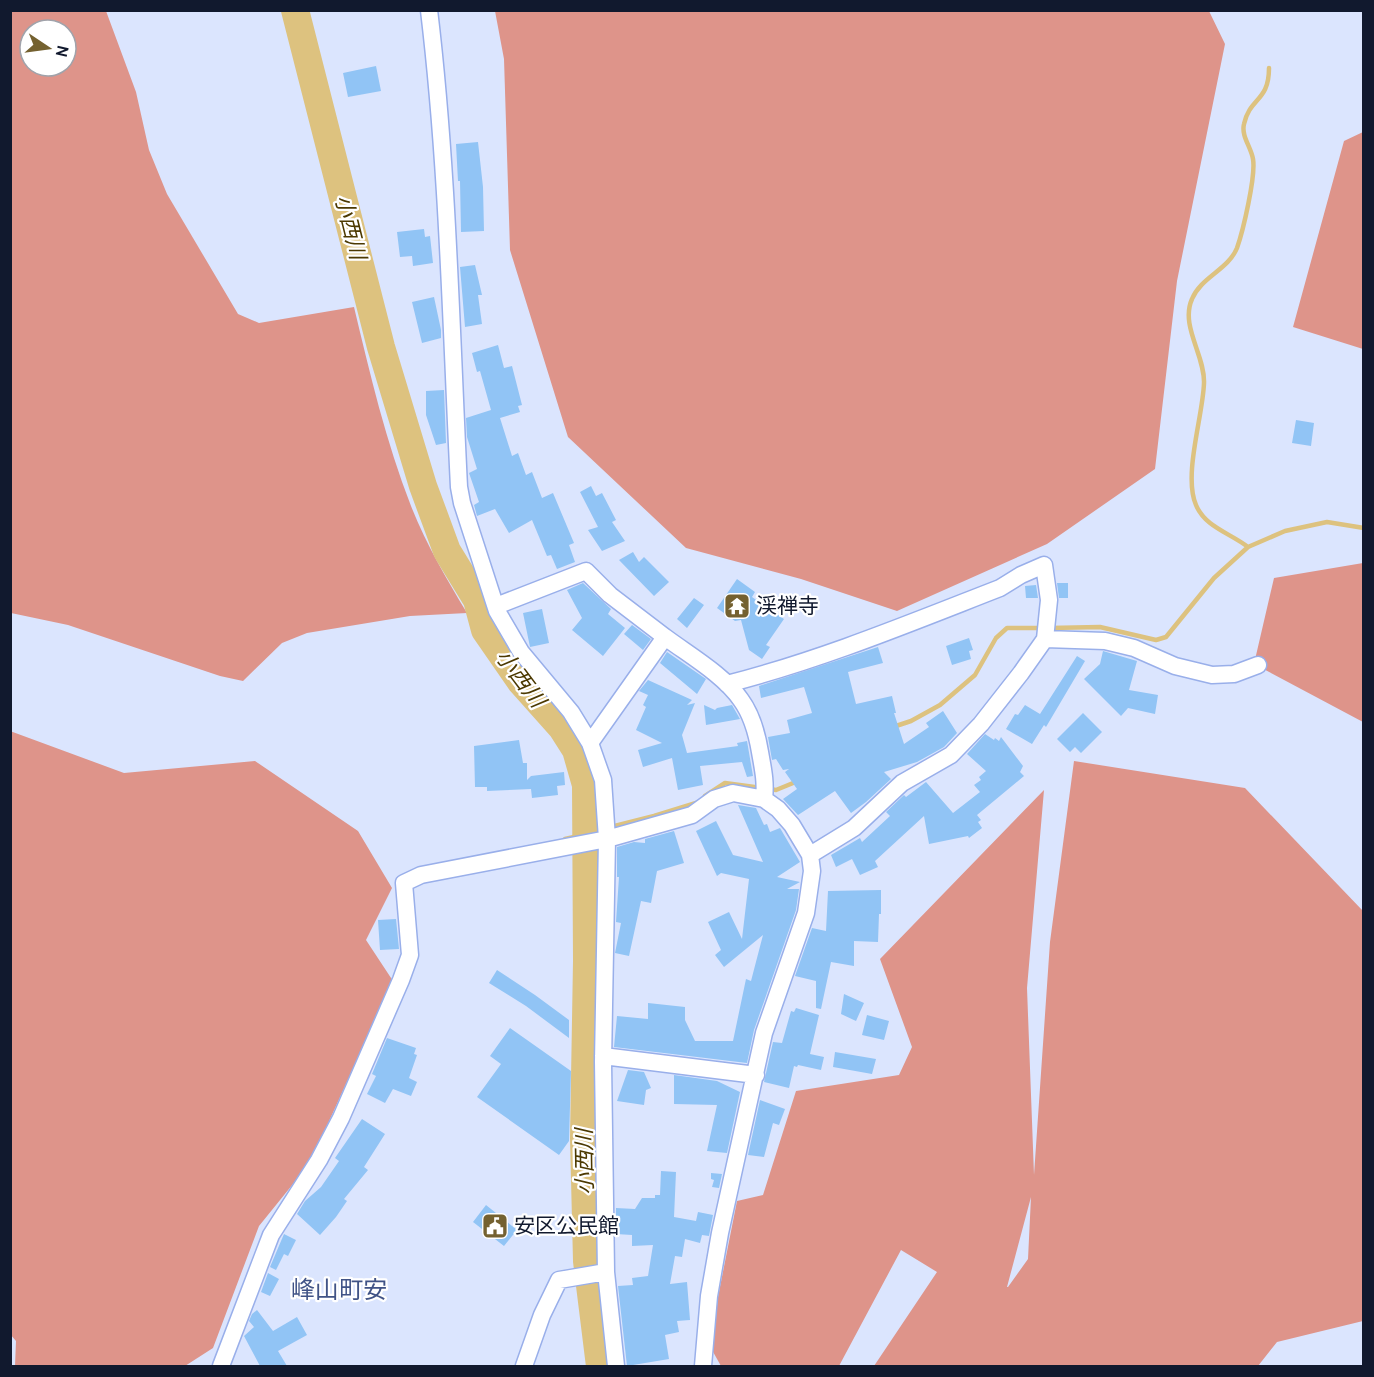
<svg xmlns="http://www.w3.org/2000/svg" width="1374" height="1377" font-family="Cabin,'Noto Sans JP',sans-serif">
<rect width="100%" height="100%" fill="#dbe5fe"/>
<path fill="#de948a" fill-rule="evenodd" d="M11,10L106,11L136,92L149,150L167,194L238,314L259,323L354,307C370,374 386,442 411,506C426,544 446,578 467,613L410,616L307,633L282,643L243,681L220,676L68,625L11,613ZM30,30H66V66H30Z
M495,11H1209L1225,44L1177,281L1155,469L1047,544L897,611L801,579L686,548L568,437L510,250L504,59Z
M1363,132V349L1293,327L1344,141Z
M1363,563V722L1254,664L1274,578Z
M10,731L124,773L255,761L358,831L392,888L366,940L393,981L310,1163L259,1226L213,1348L185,1366H15L16,1341L10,1334Z
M1074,761L1245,788L1363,911V1321L1277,1342L1258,1366H874L937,1272L901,1250L839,1366H721L712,1350L718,1297L737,1201L763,1195L796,1091L899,1075L912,1047L880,959L1044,790L1027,988L1034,1175L1050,942ZM1031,1197L1028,1259L1008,1287H1007Z"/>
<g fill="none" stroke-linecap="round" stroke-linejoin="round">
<path stroke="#ddc27f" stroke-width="4.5" d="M1248,547C1230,533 1205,527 1196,505C1183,475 1203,416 1204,383C1205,355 1180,326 1192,299C1201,277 1228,270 1237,248C1243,231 1256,176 1253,159C1251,147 1241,136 1244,124C1250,97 1269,102 1269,68
M1050,628L1100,627L1156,640L1166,637L1214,578L1248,547L1285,531L1327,522L1364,528
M893,727L911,721L940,705L975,675L996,638L1007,628H1042
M705,796L725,783L776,790L798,781
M587,833L654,816L696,803
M565,839L587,834"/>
<path stroke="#ddc27f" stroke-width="28" d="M295,10L381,347L423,486L447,551L477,600L485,630L521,682L562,728L576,750L586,785L587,961L584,1138L587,1261L600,1366"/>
</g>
<path fill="#91c4f5" d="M376,66L381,91L348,97L343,73Z
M478,142L483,187L484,231L461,232L460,181H458L456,144Z
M424,229L425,237L430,236L433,263L413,266L412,256L400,257L397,232Z
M475,265L482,295H478L482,324L465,327L460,267Z
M434,297L441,330V338L422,343L412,302Z
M498,345L504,368L512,366L522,405L518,406L520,412L500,418L512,456L518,453L526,475L532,472L542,498L553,493L574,543L569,545L575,562L557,569L551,555L547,556L532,520L509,533L495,509L477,516L474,505L479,502L469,473L477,469L467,437L466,418L491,410L480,371L477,372L472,353Z
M444,390L446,443L436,445L426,415V391Z
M1296,420L1314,423L1311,446L1292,443Z
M591,486L596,496L602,493L616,520L612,522L625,541L602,551L588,530L598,527L580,492Z
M633,552L639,562L644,557L669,582L654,596L619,560Z
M737,579L755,592L752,597L784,619L766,645L770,647L762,659L749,650L741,620L735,621L717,608Z
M583,583L611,609L608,614L625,628L603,656L572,630L582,618L567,590Z
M1057,583H1068V598H1059Z
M1036,585L1038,598H1026L1025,586Z
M694,598L704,605L687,628L677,619Z
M542,609L549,643L530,647L523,613Z
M632,625L651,639L643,650L624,634Z
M969,638L973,650L969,651L971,659L952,665L946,646Z
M878,647L883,663L848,672L856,704L892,696L896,713H894L904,744L929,727L926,723L943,711L957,733L944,747L917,762L884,772L891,779L866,802L851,813L835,791L798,815L783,799L797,789L785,772L789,769L783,770L776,759L772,760L768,737L790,733L787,720L812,713L804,687L761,698L759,686Z
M1103,651L1137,661L1129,690L1158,695L1155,714L1128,708L1121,716L1084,679L1100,664Z
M667,652L706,679L697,694L660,663Z
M1077,656L1085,661L1046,727L1044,725L1032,744L1006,729L1015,714L1018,715L1025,705L1040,714Z
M648,680L692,700L687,705L695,703L682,735L687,753L738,746L737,743L747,741L753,776L747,777L742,762L700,766L703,785L678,790L672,758L643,767L638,750L662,743L636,730L646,707L643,705L648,695L639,691Z
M704,705L715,710L717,708L732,705L740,719L706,725Z
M1083,713L1102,732L1081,753L1075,747L1070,752L1057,739Z
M985,734L994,740L995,738L999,741L1001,737L1023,766L1020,772L1024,776L977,815L981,820L978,822L982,828L969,838L968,836L929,844L924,816L875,861L878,867L860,875L852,859L836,867L831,855L860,838L862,842L890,816L886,812L904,795L906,797L926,782L953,813L980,792L974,785L981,780L979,777L986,771L967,754Z
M519,740L523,763H527V780L531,776L564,772L565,785L557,786L558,795L532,798L531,789L487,791V787H475L474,746Z
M738,805L756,808L764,825L767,824L770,832L780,828L800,862L777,877L800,882L787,889H799L796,910L754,1030L747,1063L614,1047L617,1016L648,1019V1003L685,1007V1020L695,1041H733L746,979L751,981L763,935L724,967L715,955L721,950L708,922L729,912L742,939L749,879L721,873L717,876L696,831L716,821L733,855L763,862Z
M674,831L684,863L657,871L651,903L641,901L629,956L615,953L621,923L616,922L619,877H617V847L634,842L645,843V839Z
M881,890V914H879L878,942L854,941V966L831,962L821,1009L816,1008V981L795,976L812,928L826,931L828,891Z
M396,919L399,949L380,950L378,920Z
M497,970L535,995L569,1020V1038L526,1006L489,983Z
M844,994L864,1003L856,1021L841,1014Z
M796,1008L819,1015L810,1054L824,1057L821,1070L798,1065L797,1067L794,1066L789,1088L764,1082L773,1042L782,1043L791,1011L794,1012Z
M867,1015L889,1021L884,1040L862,1035Z
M510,1028L571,1071L569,1141L559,1155L477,1097L501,1064L490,1056Z
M387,1038L416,1048L414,1054L417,1055L409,1078L417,1082L411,1096L393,1089L385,1103L367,1094L376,1076L372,1074Z
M835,1052L876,1059L872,1074L833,1067Z
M628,1070L644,1072L651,1088L646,1090L644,1105L617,1101Z
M674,1075L717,1081L740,1092L727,1153L707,1151L717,1105L674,1104Z
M760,1100L785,1109L779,1125L773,1123L764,1157L748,1155Z
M362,1119L385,1134L364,1167L368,1170L344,1199L347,1201L336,1217L320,1235L297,1214L305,1201L321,1187L339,1161L335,1158Z
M661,1171L676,1172L674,1217L696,1221L698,1212L713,1215L709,1236L702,1235L700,1243L685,1239L682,1257L675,1256L670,1284L687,1282L690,1320L677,1321L679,1332L665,1335L669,1359L627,1366L618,1286L633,1285L632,1278L648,1276L653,1245L632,1246V1235L616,1234V1208L635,1209L642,1198H655V1195H660Z
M711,1173L722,1174L719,1188L712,1187L714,1180L711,1179Z
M486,1205L517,1230L504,1246L473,1222Z
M284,1234L296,1240L288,1256L284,1254L276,1270L270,1267Z
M268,1273L279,1279L270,1296L261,1292Z
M257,1310L273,1331L297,1317L307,1335L278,1351L287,1366H260L244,1336L254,1327L249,1321L252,1314Z"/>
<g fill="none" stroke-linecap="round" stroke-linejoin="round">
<defs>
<path id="street" d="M429,10C448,168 451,328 459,487L462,503L497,611L521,652L571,712L590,743L603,780L607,839L603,1062L606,1272L616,1366
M496,606L586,571L610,595L665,637L590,743
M665,637C689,655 724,675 741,700C752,715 757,734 760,752C763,769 766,782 764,799
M727,684C821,660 910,623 1000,588L1021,575L1044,565L1049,600L1045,639
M810,855L854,828L902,783L951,755L981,724L1021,673L1045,639L1105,641L1134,648L1175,666L1212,675L1234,674L1258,665
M603,1056L756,1075
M221,1366L271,1235L319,1160L341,1118L401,980L410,955L404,883L421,875L607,839L692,815L714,799L733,793L764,799L778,809L792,825L810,855L812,871L806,913L764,1033L720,1233L709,1296L703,1366
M524,1366L542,1315L559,1280L606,1272"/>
</defs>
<use href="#street" stroke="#99afea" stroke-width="19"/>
<use href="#street" stroke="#fff" stroke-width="16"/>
</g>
<defs>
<symbol id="temple-square" viewBox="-11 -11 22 22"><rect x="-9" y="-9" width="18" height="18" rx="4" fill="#746130" stroke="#fff"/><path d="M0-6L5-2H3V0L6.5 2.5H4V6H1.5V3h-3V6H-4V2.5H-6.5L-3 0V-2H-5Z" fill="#fff"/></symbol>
<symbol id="civic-square" viewBox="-11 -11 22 22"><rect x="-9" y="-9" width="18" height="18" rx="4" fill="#746130" stroke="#fff"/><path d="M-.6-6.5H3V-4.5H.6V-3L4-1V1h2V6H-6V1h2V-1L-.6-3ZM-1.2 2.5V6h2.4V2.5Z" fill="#fff"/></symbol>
</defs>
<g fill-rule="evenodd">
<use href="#temple-square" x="722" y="591" width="30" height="30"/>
<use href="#civic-square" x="480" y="1211" width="30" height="30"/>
</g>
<g text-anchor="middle" stroke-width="4.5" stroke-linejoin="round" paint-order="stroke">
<g font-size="21" fill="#11192e" stroke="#fff" text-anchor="start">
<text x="756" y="613">渓禅寺</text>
<text x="514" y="1233">安区公民館</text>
</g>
<g font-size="22" font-style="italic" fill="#4c3901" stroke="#fff">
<text transform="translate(351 227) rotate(76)" y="8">小西川</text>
<text transform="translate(521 678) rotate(53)" y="8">小西川</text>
<text transform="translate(584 1162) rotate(-91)" y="8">小西川</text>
</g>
<g font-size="24" fill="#405386" stroke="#fff">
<text x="339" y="1298">峰山町安</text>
</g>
</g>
<rect width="1374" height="1377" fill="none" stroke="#11192e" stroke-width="24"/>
<g transform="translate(48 48) rotate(103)"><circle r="28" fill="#ffffff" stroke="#a0a3ab" stroke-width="1.5"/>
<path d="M0-4.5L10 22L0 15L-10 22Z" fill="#746130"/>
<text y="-9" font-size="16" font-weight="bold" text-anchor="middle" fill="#11192e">N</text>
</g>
</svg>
